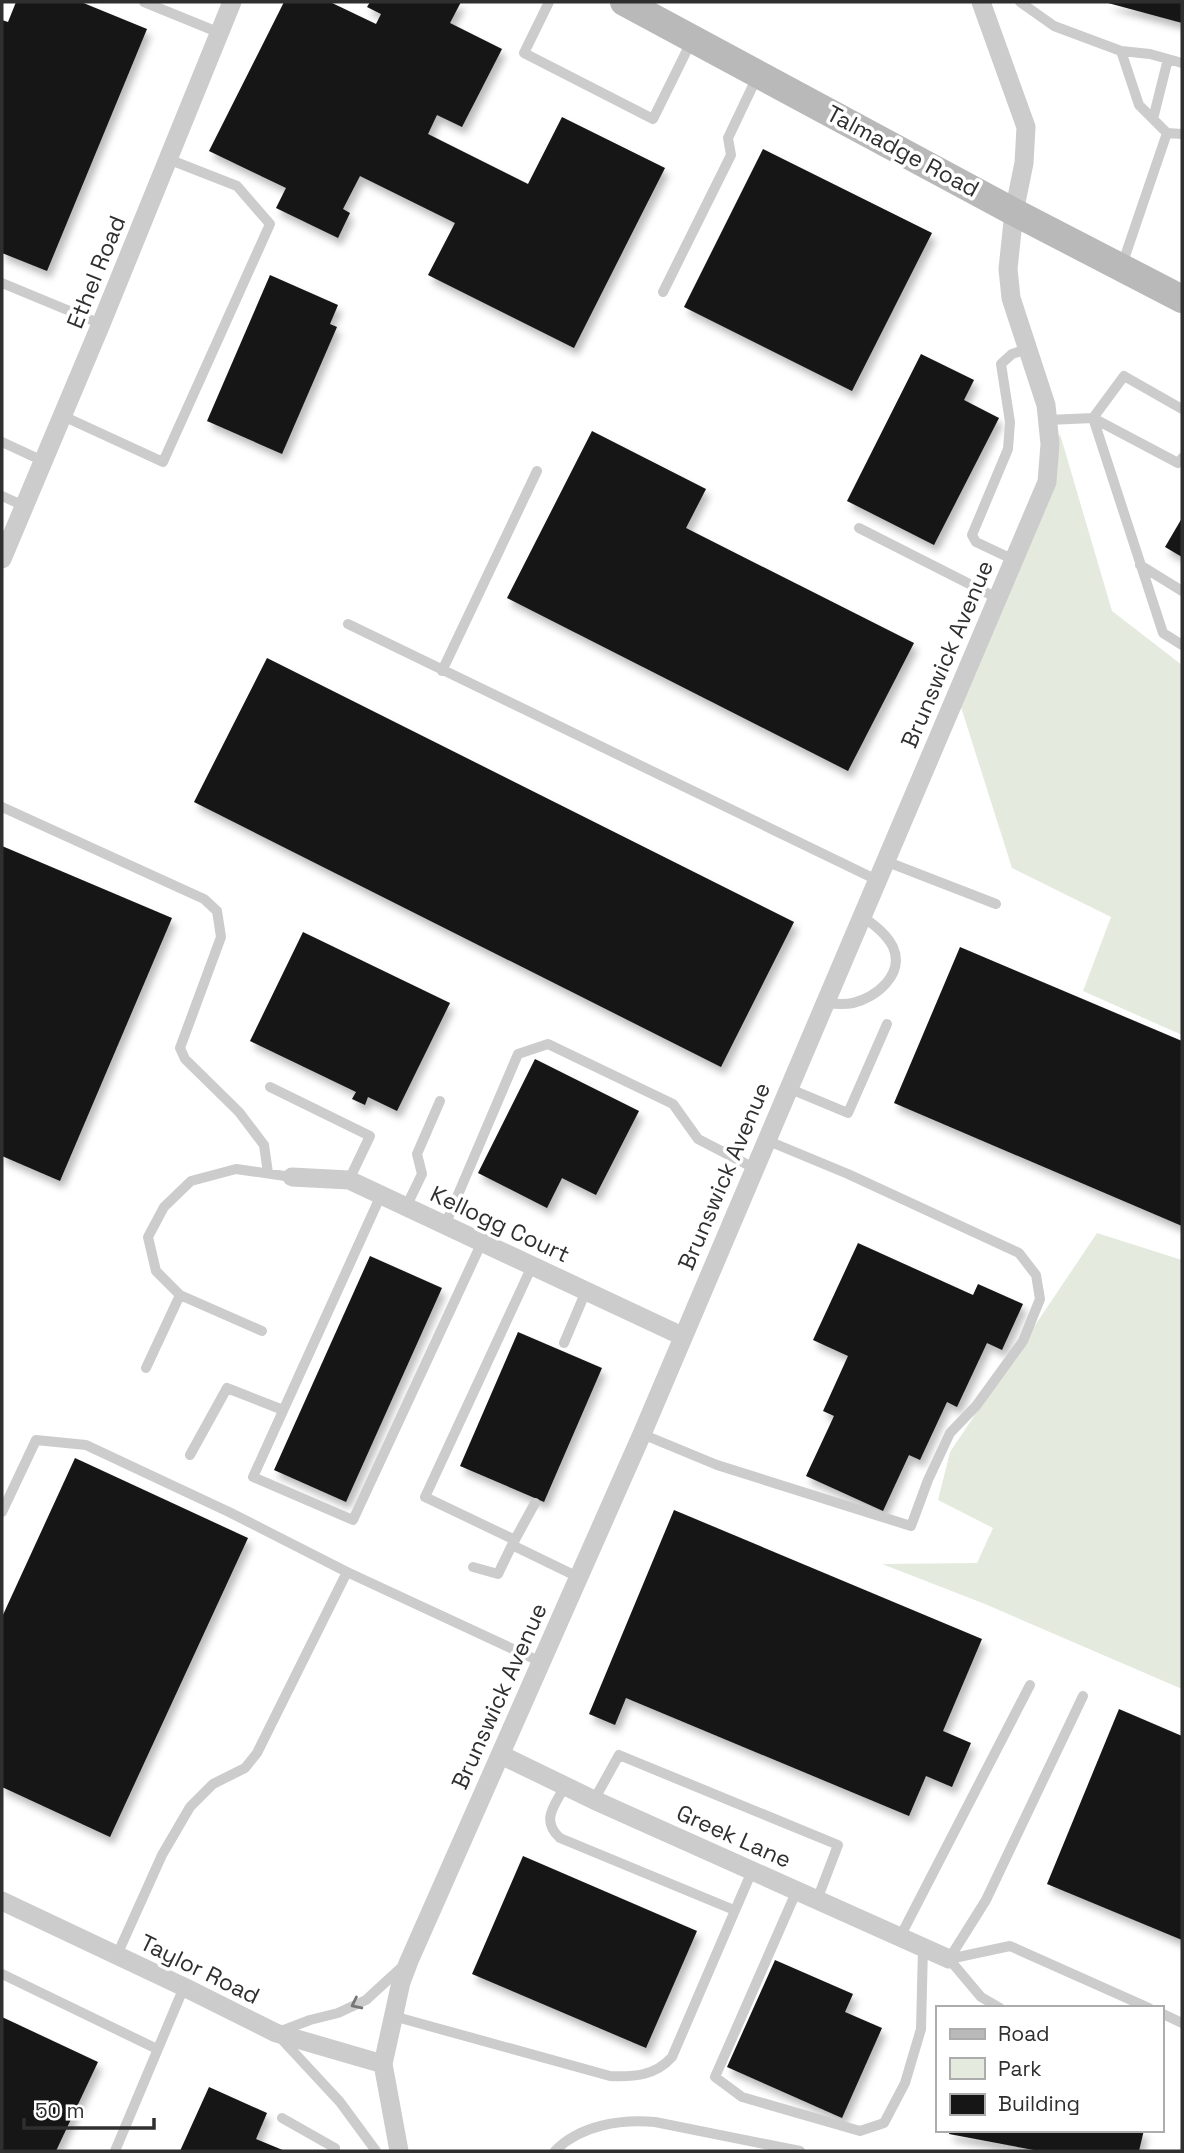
<svg xmlns="http://www.w3.org/2000/svg" width="1184" height="2153" font-family="'Space Grotesk',sans-serif">
<defs>
<filter id="shadow"><feDropShadow dx="4" dy="7" stdDeviation="3.5" flood-color="#0004"/></filter>
</defs>
<rect width="100%" height="100%" fill="#fff"/>
<path fill="#e4ebde" d="M1060,434L1112,611L1182,665V1035L1083,991L1111,917L1012,868L960,704Z
M1097,1233L1182,1260V1689L985,1604L882,1564L977,1563L993,1528L938,1500L950,1452Z"/>
<path fill="#161616" filter="url(#shadow)" d="M16,2H81L147,29L47,271L2,253V20L8,22Z
M284,2H330L376,24L381,14L367,7L370,2H461L450,23L502,49L462,127L437,115L428,134L528,184L562,117L665,168L574,348L428,275L455,223L360,176L343,209L350,213L338,238L276,208L286,188L209,151Z
M1182,2V23L1108,3V2Z
M763,149L932,233L852,391L684,307Z
M270,275L338,305L330,324L337,327L282,454L207,421Z
M921,354L974,380L964,400L999,418L934,545L847,501Z
M592,431L706,489L686,528L914,643L848,771L507,598Z
M1182,518V557L1165,547Z
M267,658L794,922L721,1067L194,802Z
M2,846L172,918L60,1181L2,1156Z
M303,932L450,1003L397,1111L368,1097L365,1105L352,1099L356,1092L250,1041Z
M960,947L1182,1041V1226L894,1103Z
M535,1059L639,1111L596,1195L562,1178L547,1208L478,1173Z
M858,1243L973,1295L978,1284L1023,1304L1002,1350L987,1343L957,1407L947,1402L920,1460L909,1455L883,1511L806,1476L834,1416L823,1411L848,1356L813,1340Z
M370,1256L442,1288L346,1502L274,1470Z
M518,1332L602,1368L544,1502L460,1466Z
M75,1458L248,1538L110,1837L2,1787V1617Z
M674,1510L982,1639L943,1731L971,1743L952,1787L926,1776L909,1816L626,1698L615,1725L589,1714Z
M1119,1709L1182,1736V1940L1047,1884Z
M523,1856L697,1931L646,2048L472,1974Z
M775,1960L853,1994L845,2012L882,2028L842,2118L727,2067Z
M2,2017L98,2062L56,2151H2Z
M209,2087L267,2113L256,2139L285,2151H180Z
M950,2130H1144L1139,2151H1039L949,2134Z"/>
<g fill="none" stroke-linecap="round" stroke-linejoin="round">
<path stroke="#ccc" stroke-width="10" d="M144,2L220,33
M549,2L524,53L653,119L692,40
M1020,2L1054,26L1121,51
M1182,63L1150,54L1121,51L1139,105L1167,133L1182,134
M1153,119L1168,59
M1122,265L1167,133
M2,283L101,324
M663,292L731,155L728,138L757,77
M63,416L163,462L270,224L237,186L168,159
M1093,418L1163,633L1182,645
M1093,418L1124,376L1182,409
M1048,420L1093,418L1178,463L1182,458
M2,442L43,461
M2,496L24,506
M859,528L997,598
M1014,560L976,542L972,535L1008,449L1010,422L1001,364L1012,354L1027,349
M1140,565L1182,591
M348,624L877,880
M442,671L537,471
M2,807L204,899L217,911L221,937L180,1048L185,1059L239,1112L264,1145L268,1173
M885,861L996,904
M825,1003C834,1004 844,1005 853,1003C876,998 905,974 893,947C886,933 874,925 862,916
M270,1087L370,1136L349,1180
M788,1088L848,1113L887,1024
M381,1195L253,1477L353,1520L482,1242
M406,1207L422,1174L417,1154L440,1101
M445,1225L518,1054L548,1044L673,1104L698,1139L754,1168
M180,1295L262,1331
M564,1343L586,1291
M146,1368L180,1295L156,1271L148,1237L164,1207L191,1181L236,1169L292,1177
M642,1434L717,1465L911,1526L928,1480L950,1433L976,1406L1023,1341L1040,1299L1036,1275L1019,1253L848,1174L766,1140
M190,1455L227,1388L283,1410
M535,1503L512,1545L578,1577
M2,1512L36,1440L86,1445L229,1512L347,1572L257,1753L245,1768L213,1784L190,1807L162,1855L117,1955
M515,1540L425,1497L532,1266
M473,1567L498,1574L512,1545
M347,1572L541,1662
M565,1786C555,1805 540,1820 560,1838L734,1910
M594,1800L619,1755L838,1845L817,1900
M797,1890L715,2077L742,2097L860,2131L884,2123L905,2083L921,2029L923,1947
M900,1937L1030,1685
M949,1959L986,1900L1083,1696
M949,1959L1010,1946L1149,2008
M949,1959L981,1997L1000,2008
M2,1974L157,2049
M1161,2013L1182,2023
M393,2016L610,2076C634,2077 655,2076 672,2057L752,1871
M282,2118L335,2148L334,2151
M115,2151L184,1987
M376,2151L340,2102L276,2033L310,2020L338,2013L366,2000L403,1966
M555,2151C580,2125 621,2119 655,2122L800,2151"/>
<path stroke="#ccc" stroke-width="19" d="M2,559L101,324L232,2
M292,1177L349,1180L682,1336
M501,1755L594,1800L949,1959
M2,1901L184,1987L276,2033L383,2064
M399,2151L383,2064L401,1982L409,1961L642,1434L1047,482L1050,444L1046,405L1011,298L1008,269L1014,212L1024,163L1026,127L981,2"/>
<path stroke="#b9b9b9" stroke-width="28" d="M624,2L1014,212L1182,299"/>
</g>
<defs><path id="oneway-chevron" d="M-2-3.5L2.5 0L-2 3.5" fill="none" stroke-width="1.6" stroke-linecap="round" stroke-linejoin="round" transform="scale(1.75)"/></defs>
<use stroke="#767676" href="#oneway-chevron" transform="translate(356 2004) rotate(154)"/>
<g text-anchor="middle" stroke-width="7" stroke-linejoin="round" paint-order="stroke">
<g font-size="23" fill="#2f2f2f" stroke="#fff">
<text transform="translate(903 151) rotate(28)" y="8">Talmadge Road</text>
<text transform="translate(96 272) rotate(-68)" y="8">Ethel Road</text>
<text transform="translate(947 654) rotate(-67)" y="8">Brunswick Avenue</text>
<text transform="translate(724 1176) rotate(-67)" y="8">Brunswick Avenue</text>
<text transform="translate(500 1224) rotate(25)" y="8">Kellogg Court</text>
<text transform="translate(499 1696) rotate(-66)" y="8">Brunswick Avenue</text>
<text transform="translate(734 1836) rotate(24)" y="8">Greek Lane</text>
<text transform="translate(200 1969) rotate(26)" y="8">Taylor Road</text>
</g>
</g>
<rect width="1184" height="2153" fill="none" stroke="#2f2f2f" stroke-width="7"/>
<rect x="936" y="2006" width="228" height="126" fill="#ffffff" stroke="#acacac" stroke-width="2"/>
<rect x="950" y="2029" width="35" height="10" fill="#b9b9b9" stroke="#acacac" stroke-width="2"/>
<text x="998" y="2041" font-size="21" fill="#2f2f2f">Road</text>
<rect x="950" y="2058" width="35" height="21" fill="#e4ebde" stroke="#acacac" stroke-width="2"/>
<text x="998" y="2076" font-size="21" fill="#2f2f2f">Park</text>
<rect x="950" y="2094" width="35" height="21" fill="#161616" stroke="#acacac" stroke-width="2"/>
<text x="998" y="2111" font-size="21" fill="#2f2f2f">Building</text>
<path d="M24 2118v10h130v-10" fill="none" stroke="#2f2f2f" stroke-width="3.5"/>
<text x="35" y="2118" font-size="21" fill="#2f2f2f" stroke="#ffffff" stroke-width="5" paint-order="stroke">50 m</text>
</svg>
